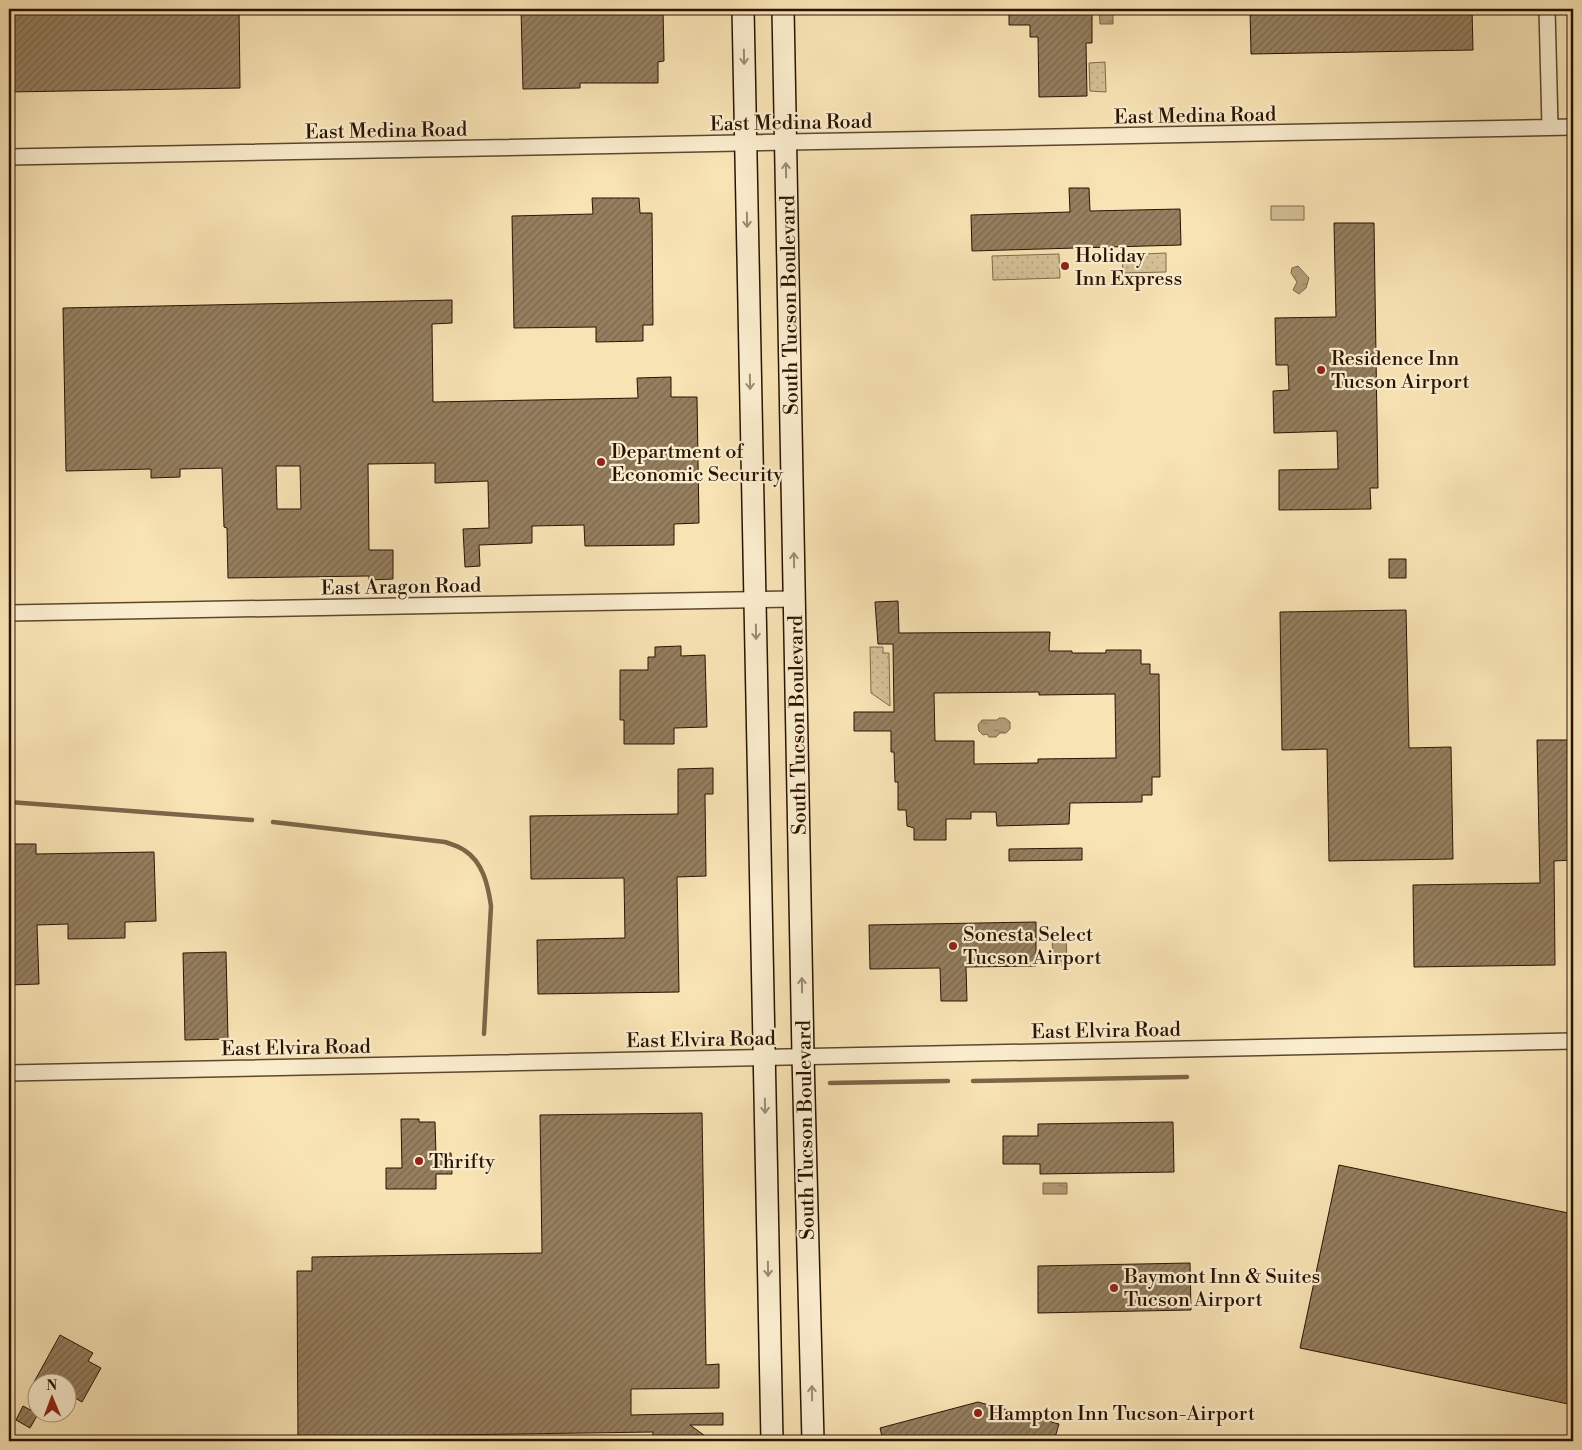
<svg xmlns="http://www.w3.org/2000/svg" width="1582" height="1450" font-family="'Libre Bodoni',serif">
<defs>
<pattern id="green-dots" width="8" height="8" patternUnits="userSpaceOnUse" patternTransform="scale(1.25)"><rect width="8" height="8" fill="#d5c096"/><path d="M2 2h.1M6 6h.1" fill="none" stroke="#b7a480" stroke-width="1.8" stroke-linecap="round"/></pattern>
<pattern id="water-ripples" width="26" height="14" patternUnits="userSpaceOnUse" patternTransform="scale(1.25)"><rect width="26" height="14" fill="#b29c77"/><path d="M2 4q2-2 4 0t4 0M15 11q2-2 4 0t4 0" fill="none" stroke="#917e5f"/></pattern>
<pattern id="building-hatch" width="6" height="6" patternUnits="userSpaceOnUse" patternTransform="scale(1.25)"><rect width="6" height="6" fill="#957f5f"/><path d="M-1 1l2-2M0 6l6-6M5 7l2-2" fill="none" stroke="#7a674c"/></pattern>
</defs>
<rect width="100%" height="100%" fill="#f8e3b4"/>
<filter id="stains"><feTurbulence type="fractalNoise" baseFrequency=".004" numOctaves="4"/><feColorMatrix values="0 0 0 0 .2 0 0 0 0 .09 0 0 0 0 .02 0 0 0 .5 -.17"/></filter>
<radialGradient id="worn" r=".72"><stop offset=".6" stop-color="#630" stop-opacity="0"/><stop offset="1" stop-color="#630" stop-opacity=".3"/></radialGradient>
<path fill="url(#green-dots)" stroke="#806a4c" d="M1105,62L1106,92L1090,91L1089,63Z
M1166,253V272L1123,273L1122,255Z
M1059,254L1060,278L993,280L992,256Z
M870,647H883V653H889L890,706L871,693Z"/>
<path fill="#d5c096" stroke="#806a4c" d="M1271,206H1304V220H1271Z"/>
<path fill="url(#water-ripples)" stroke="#7c6548" d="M1099,9H1113V24H1100Z
M1298,266L1309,278L1306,288L1299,294L1293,290L1297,282L1291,273L1292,268Z
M999,718H1005L1010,722V729L1006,733H1000L996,737H989L987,734L983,735L979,731L978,725L982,720H997Z
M1066,934L1067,962H1062V965H1057V962H1053L1052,935Z
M1043,1183H1067V1194H1043Z"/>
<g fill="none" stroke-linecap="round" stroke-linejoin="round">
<path stroke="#7c6548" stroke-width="4.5" d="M9,802L252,820
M273,822L445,842C451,844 458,846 464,850C483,862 488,885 491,906L484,1034
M973,1081L1187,1077
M830,1083L948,1081"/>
</g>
<path fill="url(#building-hatch)" stroke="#2a1302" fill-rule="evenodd" d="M9,9H239L240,88L9,92Z
M521,9H663L664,61L658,62V83H580V88L523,89Z
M1009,9H1092V43H1086L1087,96L1039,97L1038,37H1030V25H1009Z
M1250,9H1472L1473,50L1251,54Z
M1069,188H1089L1090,211L1180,209L1181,245L972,251L971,215L1070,212Z
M592,198H639L640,213H652L653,325H643V341L596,342V327L514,328L512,216L593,214Z
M1334,223H1374L1378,488H1370L1371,509L1279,510V470L1338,469L1337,431L1274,433L1273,391L1289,390L1288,365H1276L1275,318L1336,317Z
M452,300V323L432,324L433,402L638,398L637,378L671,377V397H697L699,523L674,524V545L585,546L584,525L532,526V543L479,545L480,566L465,567L463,529L489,528L488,481L435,483V463L368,464L369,550H393V579L369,580V576L228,578L227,528L224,527L222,468L180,469V477L151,478V469L66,471L63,308ZM276,466H300L301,509H277Z
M1389,559H1406V578H1389Z
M898,601L899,633L1050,632L1049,651H1072V653H1106V650H1141V664H1150V674H1159L1160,777H1152V795H1142V802L1070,803L1069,824L997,826L996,812H971V819H946V840H914V828L907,826L906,810H898V782H895L894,752H891V731H854V712H894L893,644H878L875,602ZM1039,692V695L1115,694L1116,758L1038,759V763L974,764V741H935L934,693Z
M1406,610L1409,748L1451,747L1453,859L1329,861L1327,749L1282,750L1280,612Z
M681,646V656L705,655L707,727L674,728V744H624V720H620V670H648V657H655V647Z
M1537,740H1573V860L1554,861L1555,965L1414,967L1413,885L1540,883Z
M713,768V794H705L706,876L677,877L679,992L538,994L537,940L625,938L624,878L531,879L530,816L678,814V769Z
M9,844H36V854L154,852L156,921L125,922V938L68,939V924L37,925L39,984L9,985Z
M1082,848V860L1009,861V849Z
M1036,922V966L966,967L967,1001H941L940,968L870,969L869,925Z
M226,952L228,1039L185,1040L183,953Z
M702,1113L706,1365L719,1364V1388L631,1389V1415L723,1413V1425H690L712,1441H653V1432L310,1437V1441H298L297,1271H312V1257L542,1253L540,1115Z
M401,1119H419V1122H435L436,1154L451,1153L452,1174H436V1189H386V1168H402Z
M1173,1122L1174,1172L1040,1174V1164H1003V1136H1038V1124Z
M1339,1165L1573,1214V1405L1300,1348Z
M1190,1263L1191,1310L1038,1313V1266Z
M60,1335L93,1353L88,1361L101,1368L82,1402L68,1394V1382H34Z
M978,1402L1059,1424L1054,1441H883L880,1428Z
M23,1406L38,1414L30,1428L16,1420Z"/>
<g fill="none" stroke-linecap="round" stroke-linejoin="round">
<defs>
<path id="street" d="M1547,9L1550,127
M9,157L1573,127
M9,613L795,599
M9,1073L1573,1041"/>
<path id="secondary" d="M743,9L772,1441
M783,9L803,1056L813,1441"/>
</defs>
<use href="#street" stroke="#5e472e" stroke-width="18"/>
<use href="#secondary" stroke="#2a1302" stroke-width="24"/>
<use href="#street" stroke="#faedce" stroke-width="15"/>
<use href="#secondary" stroke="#faedce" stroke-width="21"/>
</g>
<defs><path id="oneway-shaft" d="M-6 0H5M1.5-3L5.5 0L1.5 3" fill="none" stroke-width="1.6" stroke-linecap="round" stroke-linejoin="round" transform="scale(1.25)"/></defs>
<g stroke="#9c8b72">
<use href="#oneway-shaft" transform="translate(744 57) rotate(89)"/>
<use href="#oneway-shaft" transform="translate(786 170) rotate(-91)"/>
<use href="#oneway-shaft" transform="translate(747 220) rotate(89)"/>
<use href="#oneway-shaft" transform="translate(750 382) rotate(89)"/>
<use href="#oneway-shaft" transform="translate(794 560) rotate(-91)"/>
<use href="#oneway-shaft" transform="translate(756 632) rotate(89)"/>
<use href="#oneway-shaft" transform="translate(802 985) rotate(-91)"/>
<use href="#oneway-shaft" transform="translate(765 1106) rotate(89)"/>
<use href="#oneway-shaft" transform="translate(768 1269) rotate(89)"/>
<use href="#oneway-shaft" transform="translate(812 1393) rotate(-91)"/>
</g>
<g fill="#8f2418" stroke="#faedce" stroke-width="2">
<circle cx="1065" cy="266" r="5"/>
<circle cx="1321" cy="370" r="5"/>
<circle cx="601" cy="462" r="5"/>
<circle cx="953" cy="946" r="5"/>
<circle cx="419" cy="1161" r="5"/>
<circle cx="1114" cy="1288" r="5"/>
<circle cx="978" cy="1413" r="5"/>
</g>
<g text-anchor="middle" stroke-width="4.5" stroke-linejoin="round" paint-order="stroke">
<g font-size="20" fill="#2a1302" stroke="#faedce">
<text transform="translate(1195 115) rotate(-1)" y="7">East Medina Road</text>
<text transform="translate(791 122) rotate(-1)" y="7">East Medina Road</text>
<text transform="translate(386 130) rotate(-1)" y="7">East Medina Road</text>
<text transform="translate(789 305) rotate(-91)" y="7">South Tucson Boulevard</text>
<text transform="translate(401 586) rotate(-1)" y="7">East Aragon Road</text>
<text transform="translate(797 725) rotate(-91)" y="7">South Tucson Boulevard</text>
<text transform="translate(1106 1030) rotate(-1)" y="7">East Elvira Road</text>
<text transform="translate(701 1039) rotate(-1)" y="7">East Elvira Road</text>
<text transform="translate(296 1047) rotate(-1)" y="7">East Elvira Road</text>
<text transform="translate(805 1130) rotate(-91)" y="7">South Tucson Boulevard</text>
</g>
<g font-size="20" fill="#2a1302" stroke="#faedce" text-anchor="start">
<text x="1075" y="262">Holiday<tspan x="1075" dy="23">Inn Express</tspan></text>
<text x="1331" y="365">Residence Inn<tspan x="1331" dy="23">Tucson Airport</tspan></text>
<text x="611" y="458">Department of<tspan x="611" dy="23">Economic Security</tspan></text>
<text x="963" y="941">Sonesta Select<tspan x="963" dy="23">Tucson Airport</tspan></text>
<text x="429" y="1168">Thrifty</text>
<text x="1124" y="1283">Baymont Inn &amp; Suites<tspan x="1124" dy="23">Tucson Airport</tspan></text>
<text x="988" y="1420">Hampton Inn Tucson-Airport</text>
</g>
</g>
<rect width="1582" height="1450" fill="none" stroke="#f8e3b4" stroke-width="30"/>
<rect x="10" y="10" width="1562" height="1430" fill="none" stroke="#2a1302" stroke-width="2.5"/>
<rect x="15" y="15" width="1552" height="1420" fill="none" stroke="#2a1302"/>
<g transform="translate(52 1398) rotate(359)"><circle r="24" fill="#faedce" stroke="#a7967c"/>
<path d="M0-4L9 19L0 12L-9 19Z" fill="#8f2418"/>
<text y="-8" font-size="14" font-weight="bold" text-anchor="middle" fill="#2a1302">N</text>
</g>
<rect width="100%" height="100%" filter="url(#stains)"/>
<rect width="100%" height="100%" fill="url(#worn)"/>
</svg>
